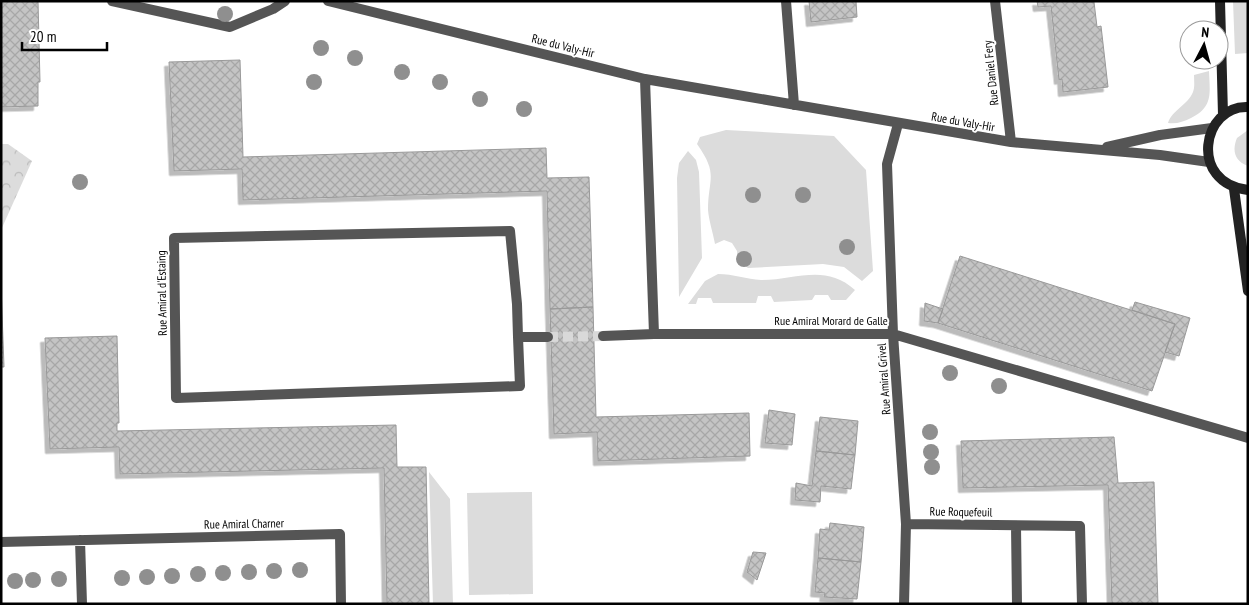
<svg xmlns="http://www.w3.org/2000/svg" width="1249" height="605" font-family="'PT Sans Narrow',sans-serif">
<defs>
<pattern id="park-crowns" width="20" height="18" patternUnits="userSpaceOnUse" patternTransform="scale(1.25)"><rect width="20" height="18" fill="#dcdcdc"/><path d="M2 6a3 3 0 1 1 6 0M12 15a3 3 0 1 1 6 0" fill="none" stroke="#bbb"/></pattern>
<pattern id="building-cross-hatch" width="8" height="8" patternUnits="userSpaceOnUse" patternTransform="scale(1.25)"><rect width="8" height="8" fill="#c4c4c4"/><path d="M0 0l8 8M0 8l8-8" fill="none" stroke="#a7a7a7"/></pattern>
<filter id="shadow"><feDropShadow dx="-4.5" dy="4.5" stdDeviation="0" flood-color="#0004"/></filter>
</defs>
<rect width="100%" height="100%" fill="#fff"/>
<path fill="#dcdcdc" d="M1233,1H1248V53L1235,54Z
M1209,71C1210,94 1213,107 1191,118C1183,122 1177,124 1168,123C1172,110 1188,105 1193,92C1195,87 1194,80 1194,75Z
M726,130L834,136L866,170L873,271L862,281L844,267L823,264L748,268L738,261L737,251L732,243L724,240L715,244C713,233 709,221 708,210C708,178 719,175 697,144L700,137Z
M1248,130V166C1234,161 1232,150 1237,138Z
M688,151L696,160L699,172L702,258L679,297L677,178L679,163Z
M718,274C733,274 747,279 761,280C796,280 825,263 855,290L846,300H831L828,295H815L812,300L774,302L771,296H758L756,303H713L711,298H698L696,304H688L705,281Z
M429,472L450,499L453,604H433Z
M532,492L533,594L469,595L467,493Z"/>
<path fill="url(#park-crowns)" d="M1,144H8L32,161L1,230Z"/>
<path fill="url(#building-cross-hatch)" stroke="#999" filter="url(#shadow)" d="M1,1H38L40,82H38V106L1,107Z
M809,1H856L857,17L811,22Z
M1037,1L1094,2L1097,27L1101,26L1108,87L1063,92L1062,79L1059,80L1051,6L1038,7Z
M240,60L243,157L546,148L547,178L589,177L593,307L550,309L547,191L243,200L242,169L174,171L169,62Z
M960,256L1175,324L1152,391L938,323Z
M1,285L4,367H1Z
M1135,302L1190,318L1179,356L1165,352L1175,324L1132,310Z
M925,303L943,309L938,323L924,321Z
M593,307L596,417L749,413L750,456L598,461L597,432L554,434L550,309Z
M117,336L119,423H117V431L396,425L397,467H426L429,604H387L384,468L120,474L119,447L50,449L45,338Z
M769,410L795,414L792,445L765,443Z
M820,417L858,421L855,455L816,451Z
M1114,437L1118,483L1154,482L1158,604H1112L1108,485L963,488L961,441Z
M816,451L855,455L851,489L821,486L820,502L795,500L796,483L812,486Z
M830,523L864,527L861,562L818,558L820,529L829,530Z
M753,552L766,553L757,580L747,572Z
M818,558L861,562L857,599L824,597L825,593L815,592Z"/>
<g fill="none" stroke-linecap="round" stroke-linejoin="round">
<path stroke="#d9d9d9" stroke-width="10" stroke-dasharray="10 5" stroke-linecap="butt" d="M548,337L603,336"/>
<path stroke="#555" stroke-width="10" d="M112,1L230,27L273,9L285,1"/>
<path stroke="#555" stroke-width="10" d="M328,1L645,79L1011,142L1160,155L1209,162
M786,1L794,105
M995,1L1011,142
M645,79L654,334H893L1248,438
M898,124L887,164L893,334L906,524L904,604
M1107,147L1160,135L1212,128
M603,336L654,334
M518,337L517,304L510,231L174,238L176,398L520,386L518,337H548
M906,524L1080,526L1082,604
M1016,526L1017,604
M80,540L82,604
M1,542L340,534L341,604"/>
<path stroke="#222" stroke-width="10" d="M1220,1L1223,115
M1248,107C1202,105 1188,183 1248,190
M1234,189L1248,291"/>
</g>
<g fill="#8f8f8f">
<circle cx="225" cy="14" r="8"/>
<circle cx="321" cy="48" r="8"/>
<circle cx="355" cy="58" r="8"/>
<circle cx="402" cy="72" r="8"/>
<circle cx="314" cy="82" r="8"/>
<circle cx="440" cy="82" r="8"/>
<circle cx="480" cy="99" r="8"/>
<circle cx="524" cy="109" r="8"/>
<circle cx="80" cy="182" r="8"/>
<circle cx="753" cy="195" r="8"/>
<circle cx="803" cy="195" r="8"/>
<circle cx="847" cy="247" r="8"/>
<circle cx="744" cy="259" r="8"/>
<circle cx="950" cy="373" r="8"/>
<circle cx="999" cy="386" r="8"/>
<circle cx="930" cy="432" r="8"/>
<circle cx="931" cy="452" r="8"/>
<circle cx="932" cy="467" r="8"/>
<circle cx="300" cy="570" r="8"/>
<circle cx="274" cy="571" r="8"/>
<circle cx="249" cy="572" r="8"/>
<circle cx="223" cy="573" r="8"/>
<circle cx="198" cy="574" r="8"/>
<circle cx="172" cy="576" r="8"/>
<circle cx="147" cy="577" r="8"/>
<circle cx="122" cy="578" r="8"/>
<circle cx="59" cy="579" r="8"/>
<circle cx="33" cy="580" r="8"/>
<circle cx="15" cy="581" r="8"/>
</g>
<g text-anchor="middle" stroke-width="4" stroke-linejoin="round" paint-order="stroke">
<g font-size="12" fill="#000" stroke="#fff">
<text transform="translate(563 46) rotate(14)" y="4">Rue du Valy-Hir</text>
<text transform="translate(991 73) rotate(-96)" y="4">Rue Daniel Fery</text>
<text transform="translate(963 122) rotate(10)" y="4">Rue du Valy-Hir</text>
<text transform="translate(162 293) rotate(-91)" y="4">Rue Amiral d'Estaing</text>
<text x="831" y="325">Rue Amiral Morard de Galle</text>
<text transform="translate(884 379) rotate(-94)" y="4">Rue Amiral Grivel</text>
<text transform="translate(961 512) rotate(1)" y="4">Rue Roquefeuil</text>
<text transform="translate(244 524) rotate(-1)" y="4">Rue Amiral Charner</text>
</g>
</g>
<rect width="1249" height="605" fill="none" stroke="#000000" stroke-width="5"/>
<g transform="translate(1204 45) rotate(6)"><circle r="24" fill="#ffffff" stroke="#999999"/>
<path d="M0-4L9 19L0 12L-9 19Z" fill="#000000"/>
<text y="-8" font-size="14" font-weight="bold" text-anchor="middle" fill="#000000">N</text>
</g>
<path d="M22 42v8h85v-8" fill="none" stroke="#000000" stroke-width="2.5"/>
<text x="30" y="42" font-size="15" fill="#000000" stroke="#ffffff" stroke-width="4" paint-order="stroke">20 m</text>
</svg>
